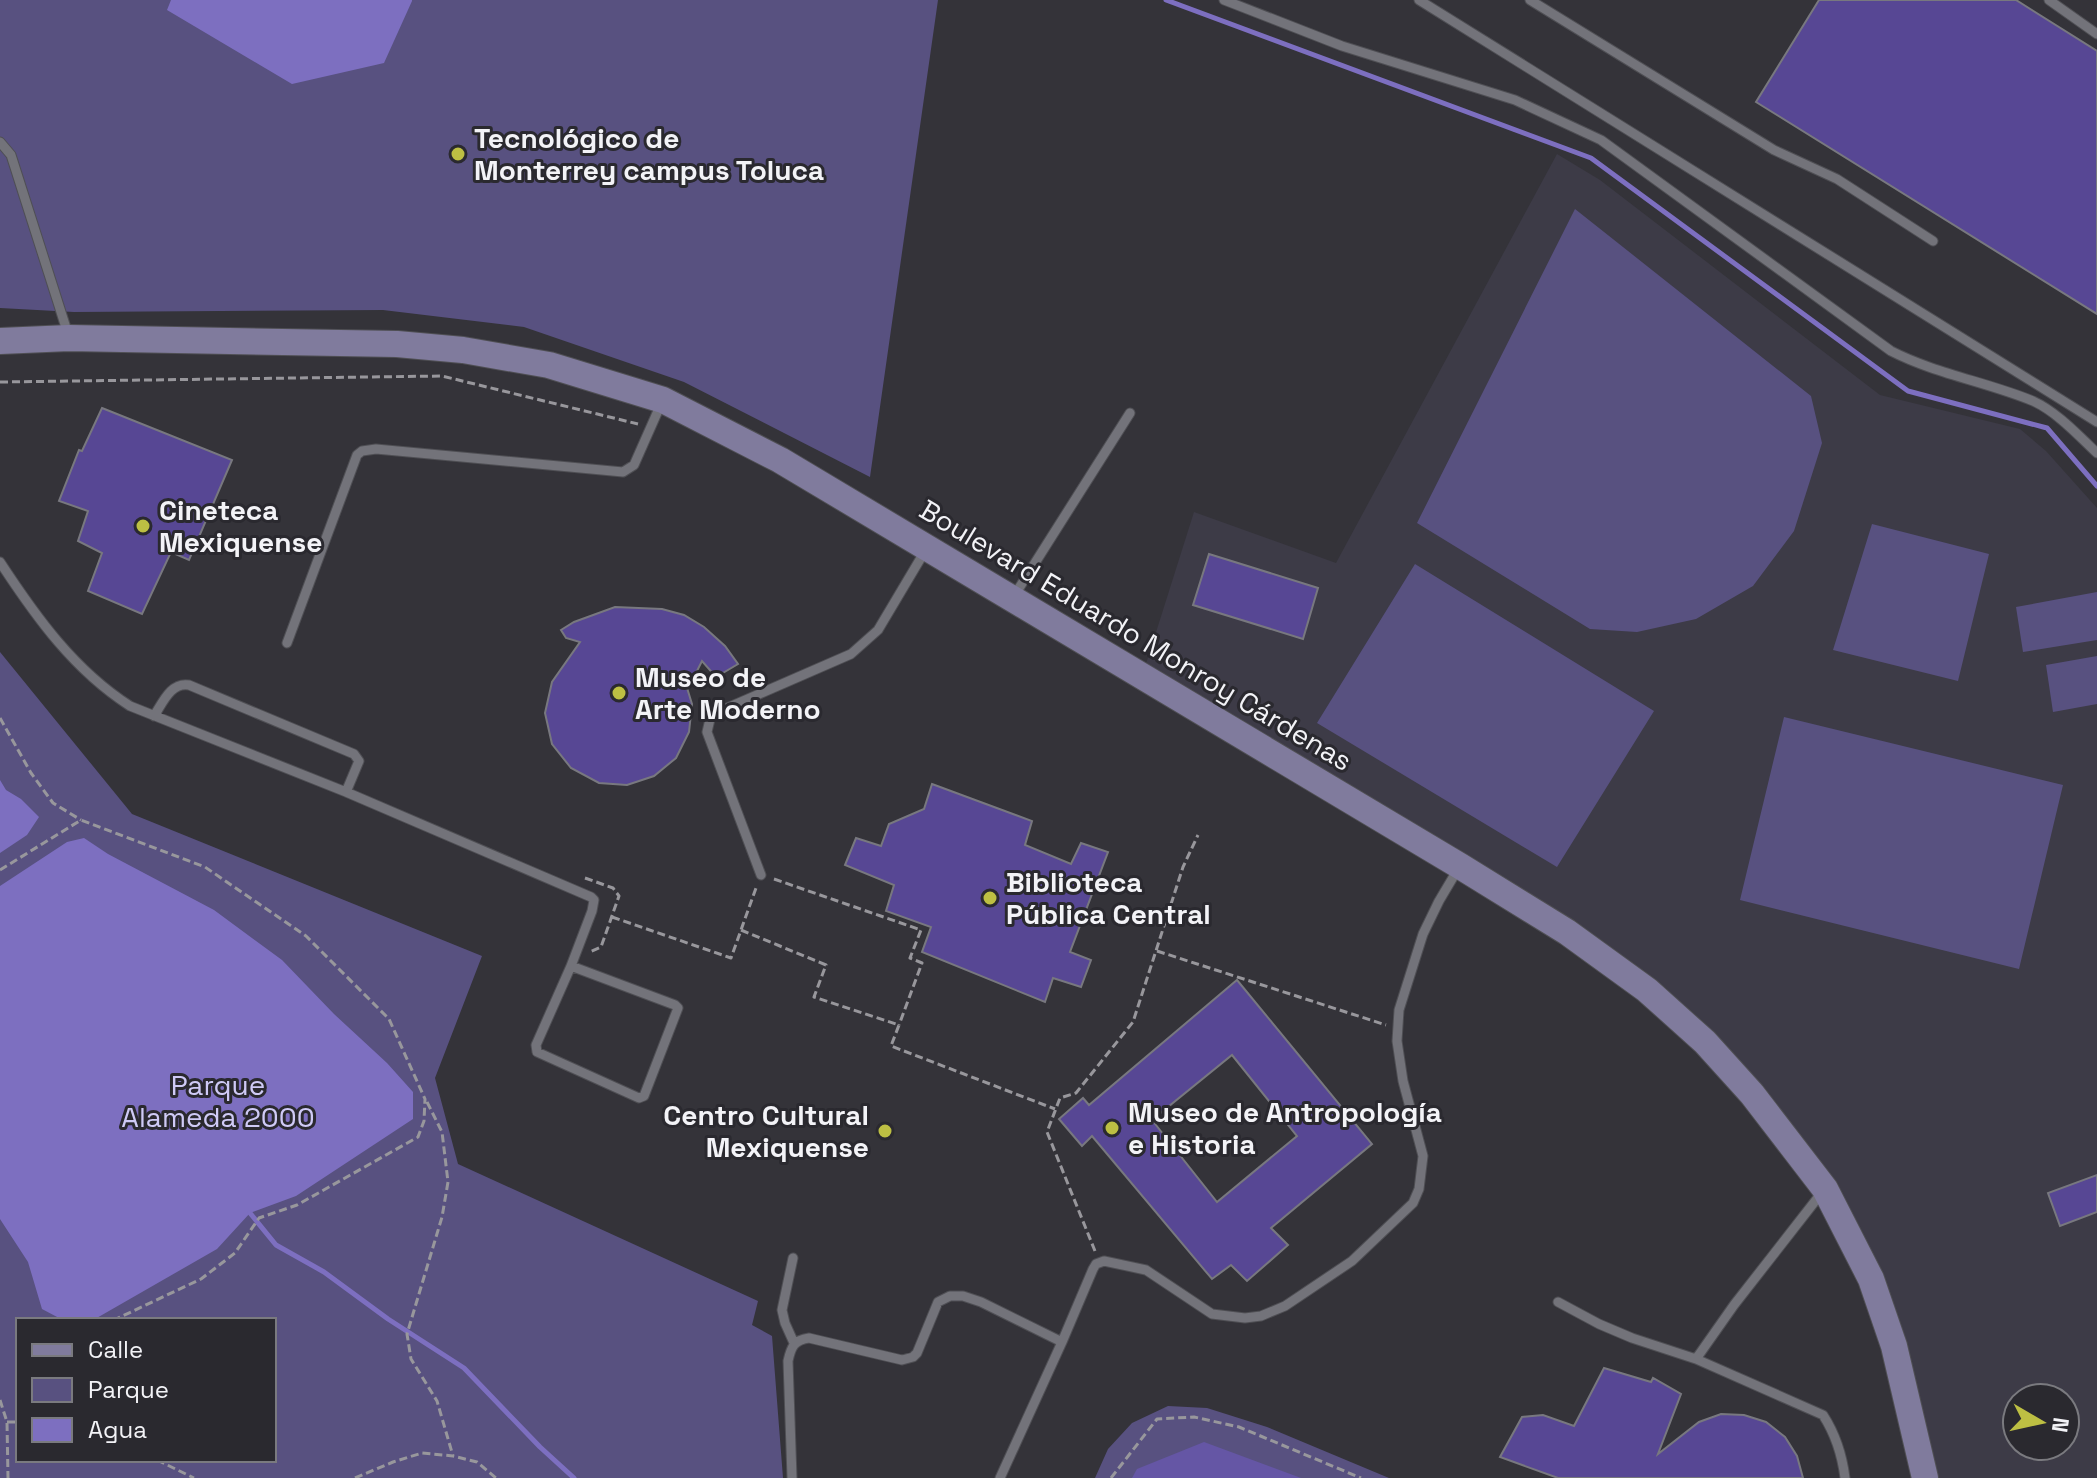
<svg xmlns="http://www.w3.org/2000/svg" width="2097" height="1478" font-family="'Space Grotesk',sans-serif">
<rect width="100%" height="100%" fill="#343339"/>
<path fill="#3d3b47" fill-rule="evenodd" d="M1557,154L1600,180L1880,395L2020,429L2046,451L2097,508V1478H1932L1892,1301L1757,1082L1666,988L1146,664L1194,512L1336,563ZM2017,1398H2065V1446H2017Z"/>
<path fill="#585180" fill-rule="evenodd" d="M0,0H938L870,477L684,382L524,327L383,310L74,312L0,308Z
M1575,209L1811,396L1822,443L1794,531L1753,586L1696,619L1637,632L1590,629L1417,523Z
M1872,524L1989,554L1958,681L1833,650Z
M1415,564L1654,711L1557,867L1317,723Z
M2097,592V640L2023,652L2016,607Z
M0,652L132,814L482,956L435,1078L458,1164L758,1301L752,1325L772,1336L783,1478H0ZM18,1320H274V1460H18Z
M2097,656V704L2053,712L2046,665Z
M1784,717L2063,785L2019,969L1740,900Z
M1168,1406L1207,1408L1267,1427L1389,1478H1095L1108,1449L1132,1423Z"/>
<path fill="#6556a5" d="M1204,1442L1301,1478H1132L1137,1469Z"/>
<path fill="#7d6fc0" d="M171,0H412V1L384,63L292,84L167,10Z
M0,780L6,790L21,799L39,817L27,835L0,853Z
M84,838L108,854L214,910L282,960L334,1014L387,1063L413,1092V1119L296,1196L250,1213L217,1249L95,1319L68,1320L59,1318L42,1309L28,1262L0,1219V886L67,842Z"/>
<g fill="none" stroke-linecap="round" stroke-linejoin="round">
<path stroke="#7d6fc0" stroke-width="5" d="M1166,0L1591,158L1908,391L2047,428L2097,486
M250,1213L276,1245L324,1272L388,1319L464,1368L540,1447L574,1478"/>
</g>
<path fill="#574794" stroke="#78787f" stroke-width="2" fill-rule="evenodd" d="M1819,0H2016L2097,51V314L1756,102Z
M102,408L232,460L189,560L171,552L142,614L88,591L102,553L78,541L88,511L59,501L79,450L82,451Z
M1209,554L1318,588L1303,639L1193,605Z
M615,607L662,609L684,615L704,627L725,646L738,664L716,677L702,661L695,675L684,678L692,704L689,732L676,758L654,776L627,785L599,783L571,768L552,744L545,713L552,682L580,642L566,638L561,630L574,622Z
M932,784L1032,821L1025,845L1071,864L1081,843L1108,852L1070,952L1091,960L1081,987L1053,978L1045,1002L922,952L931,927L886,911L894,885L845,865L856,838L881,846L889,824L924,809Z
M1237,980L1372,1144L1271,1228L1288,1245L1247,1281L1231,1265L1212,1279L1092,1136L1082,1146L1059,1119L1083,1098L1089,1105ZM1232,1055L1297,1136L1217,1202L1152,1120Z
M2097,1175V1212L2060,1226L2048,1193Z
M1604,1368L1651,1382L1653,1378L1681,1394L1658,1454L1699,1422L1721,1414L1744,1415L1766,1422L1785,1437L1797,1456L1803,1478H1558L1500,1457L1522,1417L1543,1415L1574,1426Z"/>
<g fill="none" stroke-linecap="round" stroke-linejoin="round">
<defs>
<path id="service" d="M1224,0L1342,46L1515,100L1601,140L1891,351C1936,374 1987,382 2033,401C2057,412 2078,435 2097,453
M1419,0L2097,422
M1530,0L1774,150L1837,179L1933,241
M2049,0L2097,34
M0,142L11,155L68,334
M0,562C36,617 74,670 130,706L346,792L591,897L594,900L592,911L571,966
M1014,596L1130,413
M287,643L357,455L362,451L376,449L623,472L634,465L661,404
M154,716C163,702 171,682 189,685L354,754L359,761L346,792
M761,875L707,732L711,715L851,654L878,630L925,551
M571,966L675,1005L678,1008L644,1096L639,1098L537,1052L536,1045Z
M1823,1191L1734,1305L1696,1359L1823,1415C1836,1435 1842,1454 1845,1478
M793,1258L782,1310L785,1323L794,1343
M1558,1302L1599,1324L1632,1338L1696,1359
M792,1478L788,1361C791,1347 794,1340 809,1338L902,1360L913,1357L917,1353L938,1302L950,1296H963L981,1302L1062,1342L1093,1269L1096,1264L1104,1261L1146,1270L1212,1314L1245,1318L1261,1316L1285,1306L1352,1261L1413,1203L1419,1189L1423,1156L1403,1081L1397,1041L1399,1010L1423,934L1439,901L1458,869
M1000,1478L1062,1342"/>
<path id="secondary" d="M0,341L69,338L397,344L463,350L549,365L663,400L780,460L1460,866L1567,932L1647,990L1705,1042L1752,1094L1825,1189L1871,1279L1894,1346L1925,1478"/>
</defs>
<use href="#service" stroke="#4f4f54" stroke-width="11"/>
<use href="#secondary" stroke="#4f4f54" stroke-width="28"/>
<path stroke="#98979c" stroke-width="3" stroke-dasharray="8 4" stroke-linecap="butt" d="M0,382L442,376L638,424
M0,718L31,773L53,803L81,820
M0,870L81,820L205,867L306,936L389,1019L425,1099L424,1121L418,1137L297,1205L259,1218L235,1253L201,1279L114,1320
M585,878L613,888L619,896L601,947L590,952
M774,879L921,930L910,958L922,963L899,1025
M612,917L731,958L756,888
M741,930L826,965L814,997L899,1025L891,1046L1055,1109
M1157,951L1386,1025
M427,1102L442,1132L448,1182L442,1217L407,1334L411,1359L437,1401L453,1456
M1095,1251L1047,1132L1060,1098L1076,1093L1133,1022L1183,867L1198,835
M0,1400L7,1422L8,1478
M7,1422H18
M157,1460L194,1478
M355,1478L393,1462L422,1453L453,1456L477,1462L496,1478
M1111,1478L1157,1419L1194,1417L1239,1427L1361,1478"/>
<use href="#service" stroke="#73737a" stroke-width="9"/>
<use href="#secondary" stroke="#807b9d" stroke-width="26"/>
</g>
<g fill="#bdbf43" stroke="#2a292f" stroke-width="3">
<circle cx="458" cy="154" r="8"/>
<circle cx="143" cy="526" r="8"/>
<circle cx="619" cy="693" r="8"/>
<circle cx="990" cy="898" r="8"/>
<circle cx="1112" cy="1128" r="8"/>
<circle cx="885" cy="1131" r="8"/>
</g>
<g text-anchor="middle" stroke-width="6" stroke-linejoin="round" paint-order="stroke">
<g font-size="28" font-weight="bold" fill="#f3f3f7" stroke="#2a292f" text-anchor="start">
<text x="474" y="148">Tecnológico de<tspan x="474" dy="32">Monterrey campus Toluca</tspan></text>
<text x="159" y="520">Cineteca<tspan x="159" dy="32">Mexiquense</tspan></text>
<text x="635" y="687">Museo de<tspan x="635" dy="32">Arte Moderno</tspan></text>
<text x="1006" y="892">Biblioteca<tspan x="1006" dy="32">Pública Central</tspan></text>
<text x="1128" y="1122">Museo de Antropología<tspan x="1128" dy="32">e Historia</tspan></text>
<text x="869" y="1125" text-anchor="end">Centro Cultural<tspan x="869" dy="32">Mexiquense</tspan></text>
</g>
<g font-size="28" fill="#f3f3f7" stroke="#2a292f">
<text transform="translate(1136 635) rotate(31)" y="10">Boulevard Eduardo Monroy Cárdenas</text>
</g>
<g font-size="28" fill="#cfcaf6" stroke="#2a292f">
<text x="218" y="1095">Parque<tspan x="218" dy="32">Alameda 2000</tspan></text>
</g>
</g>
<rect x="16" y="1318" width="260" height="144" fill="#2a292f" stroke="#7a7a7f" stroke-width="2"/>
<rect x="32" y="1344" width="40" height="12" fill="#807b9d" stroke="#7a7a7f" stroke-width="2"/>
<text x="88" y="1358" font-size="24" fill="#f3f3f7">Calle</text>
<rect x="32" y="1378" width="40" height="24" fill="#585180" stroke="#7a7a7f" stroke-width="2"/>
<text x="88" y="1398" font-size="24" fill="#f3f3f7">Parque</text>
<rect x="32" y="1418" width="40" height="24" fill="#7d6fc0" stroke="#7a7a7f" stroke-width="2"/>
<text x="88" y="1438" font-size="24" fill="#f3f3f7">Agua</text>
<g transform="translate(2041 1422) rotate(99)"><circle r="38" fill="#2a292f" stroke="#7a7a7f" stroke-width="2"/>
<path d="M0-6L14 30L0 20L-14 30Z" fill="#bdbf43"/>
<text y="-12" font-size="22" font-weight="bold" text-anchor="middle" fill="#f3f3f7">N</text>
</g>
</svg>
